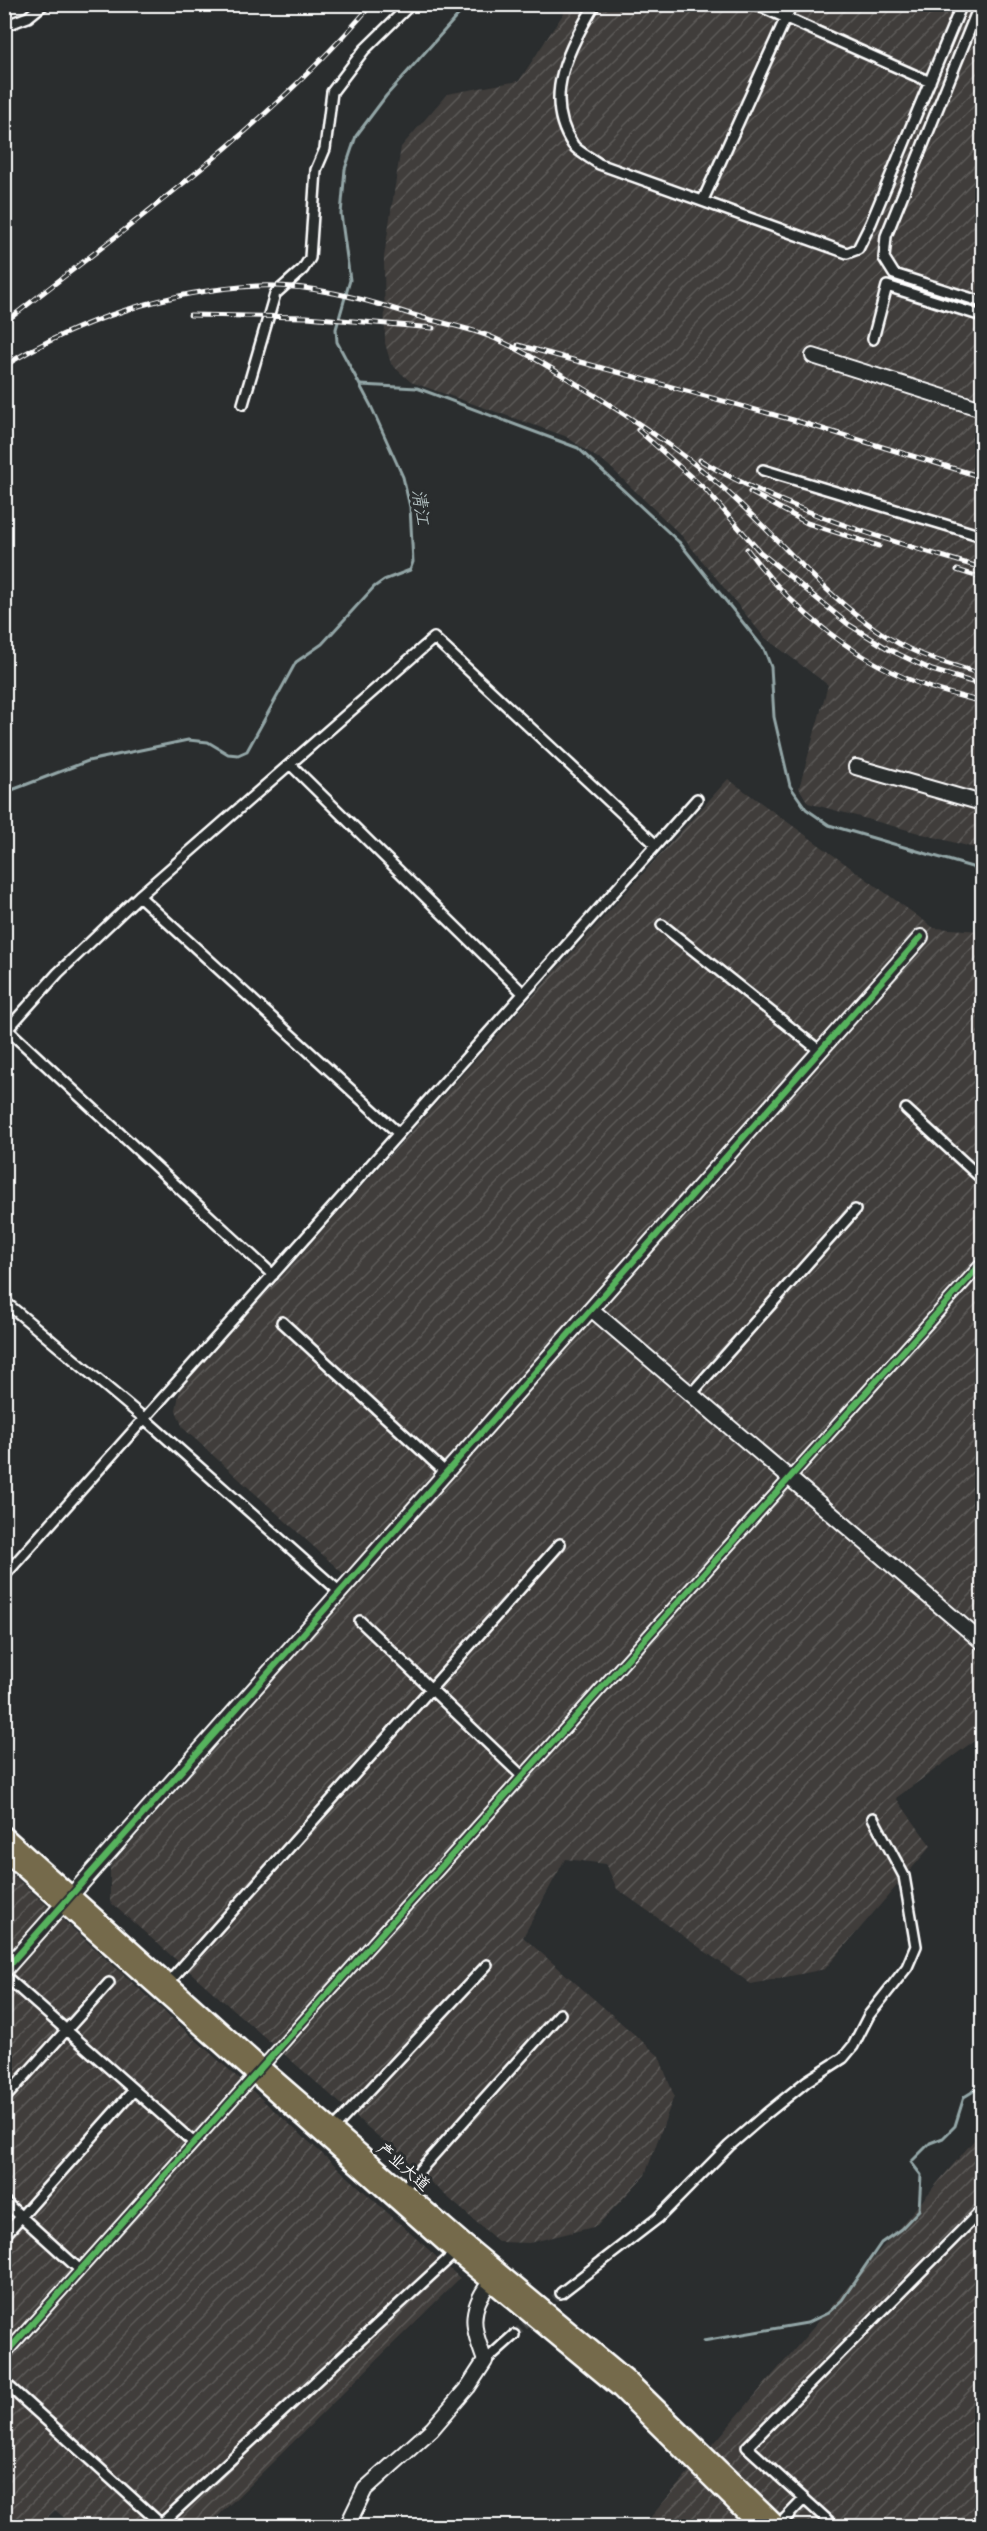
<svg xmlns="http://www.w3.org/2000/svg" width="987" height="2531" font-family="'Balsamiq Sans','LXGW WenKai TC',sans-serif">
<defs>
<pattern id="industrial-furrows" width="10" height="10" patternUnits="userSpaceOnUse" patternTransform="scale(1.5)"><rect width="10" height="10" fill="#403d3b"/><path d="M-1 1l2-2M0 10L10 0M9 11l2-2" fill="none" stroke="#5d5a58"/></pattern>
</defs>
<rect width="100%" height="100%" fill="#2a2d2e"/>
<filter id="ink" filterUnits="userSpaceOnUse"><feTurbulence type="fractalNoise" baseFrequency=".0167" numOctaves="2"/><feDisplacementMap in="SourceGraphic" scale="12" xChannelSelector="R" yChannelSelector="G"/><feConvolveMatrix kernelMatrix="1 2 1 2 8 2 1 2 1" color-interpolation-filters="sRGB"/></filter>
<g filter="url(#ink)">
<path fill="url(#industrial-furrows)" d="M569,5H982V850L808,803L799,788L828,685L764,637L682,536L608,465L565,436L411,382L391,364L385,343L384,257L401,147L447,94L519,81Z
M728,779L934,928L982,931V1735L896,1798L931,1846L825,1969L751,1984L617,1889L606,1864L565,1859L523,1937L659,2056L674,2096L645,2175L597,2226L529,2243L499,2242L110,1902V1866L357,1586L183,1428L176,1410L180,1389Z
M4,1867L460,2278L208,2526H74L55,2510L38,2526H5Z
M982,2131V2526H643Z"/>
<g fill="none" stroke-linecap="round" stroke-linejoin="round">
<path stroke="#93a6a7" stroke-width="3" d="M361,385L417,388L578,448L679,542L764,649L771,667L774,717L790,786L806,809L829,825L982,870
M4,793L88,761L188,740L208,742L228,754L238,755L247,751L296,662L322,644L374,587L384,580L410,570L413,562L410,507L403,477L371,406L337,342L336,329L350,280L341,214L345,169L356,136L386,96L468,4
M703,2341L807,2323L828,2313L842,2300L881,2243L901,2229L919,2210L921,2175L911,2162L930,2143L943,2138L955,2126L964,2097L977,2089H982"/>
<path stroke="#3f4243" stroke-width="9" stroke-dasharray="9 4.5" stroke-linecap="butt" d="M514,2335L561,2293"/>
<defs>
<path id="street" d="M595,4C570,47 541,97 573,145C578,152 591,158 599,164L847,253L858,249L871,223L962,4
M755,4L930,82
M980,4L886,236L884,258L894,274L982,302
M4,26L28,17L44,4
M703,200L792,4
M873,339L887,286L982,316
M243,404L275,294L303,269L310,258L316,170L325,149L332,92L364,50L411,4
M763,470L982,536
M290,764L523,993
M139,896L398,1133
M662,925L820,1051
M7,1029L273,1275
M4,1033L58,973L139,896L434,638L656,845
M906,1109L982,1179
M4,1301L146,1420L341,1593
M282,1322L446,1473
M691,1394L855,1210
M4,1576L697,799
M360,1621L522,1776
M4,1975L194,2143
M169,1982L560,1544
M4,2099L109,1983
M333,2129L487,1965
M403,2189L560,2014
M4,2201L80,2270
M4,2236L134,2090
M561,2293L658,2218L729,2146L766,2114L807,2081L843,2058L853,2046L869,2015L907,1967L916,1946L904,1876L873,1818
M4,2355L982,1263
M485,2361L514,2335
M4,2382L161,2524L457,2251
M778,2526L804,2499
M834,2526L747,2447L982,2210
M976,2526L982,2517"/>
<path id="secondary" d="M813,356L982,409
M856,767L982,803
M591,1309L982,1642
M4,1971L921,937
M347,2526L365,2489L432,2429L468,2387L485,2361C473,2328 467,2312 490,2282"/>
<path id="primary" d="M4,1834L262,2067L465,2243L627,2378L779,2526
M4,1852L455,2253L618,2388L758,2526"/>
</defs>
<use href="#street" stroke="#fff" stroke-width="14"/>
<use href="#secondary" stroke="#fff" stroke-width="18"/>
<use href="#primary" stroke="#fff" stroke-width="20"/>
<use href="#street" stroke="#2a2d2e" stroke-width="9"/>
<use href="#secondary" stroke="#2a2d2e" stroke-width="14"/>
<use href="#primary" stroke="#746b4b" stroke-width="15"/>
<defs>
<path id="rail" d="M190,315L307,317L433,328
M4,323C132,223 267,128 372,4
M518,345L793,420L982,477
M4,366C79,320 168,290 257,286C310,284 361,298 410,314C438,323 469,327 496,339C530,354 562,375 593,394C635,421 677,448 715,481C775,532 822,596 889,638C918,656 951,665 982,674
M638,430L706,490L760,552L848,624L890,650L932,670L982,685
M700,460C787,511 886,540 982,568
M750,492L807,523L879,546
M747,549C791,610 858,663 929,687C946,693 965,697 982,702
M957,570L982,578"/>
</defs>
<use href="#rail" stroke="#fff" stroke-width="5"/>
<use href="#rail" stroke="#2a2d2e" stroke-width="3" stroke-dasharray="9" stroke-linecap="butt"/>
<defs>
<path id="cycleway" d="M4,1971L921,937
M4,2355L982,1263"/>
</defs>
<use href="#cycleway" stroke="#2a2d2e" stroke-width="10"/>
<use href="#cycleway" stroke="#56b35d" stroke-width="6"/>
</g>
</g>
<g text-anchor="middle" stroke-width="6" stroke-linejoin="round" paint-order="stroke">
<g font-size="16" fill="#fff" stroke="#2a2d2e">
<text transform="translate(404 2166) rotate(41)" y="6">产业大道</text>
</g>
<g font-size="18" font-style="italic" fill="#aebcbd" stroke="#2a2d2e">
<text transform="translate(421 507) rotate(82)" y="6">清江</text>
</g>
</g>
<rect width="987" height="2531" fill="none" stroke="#2a2d2e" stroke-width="24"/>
<rect x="12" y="12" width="963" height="2507" fill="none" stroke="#fff" stroke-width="2" filter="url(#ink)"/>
</svg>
